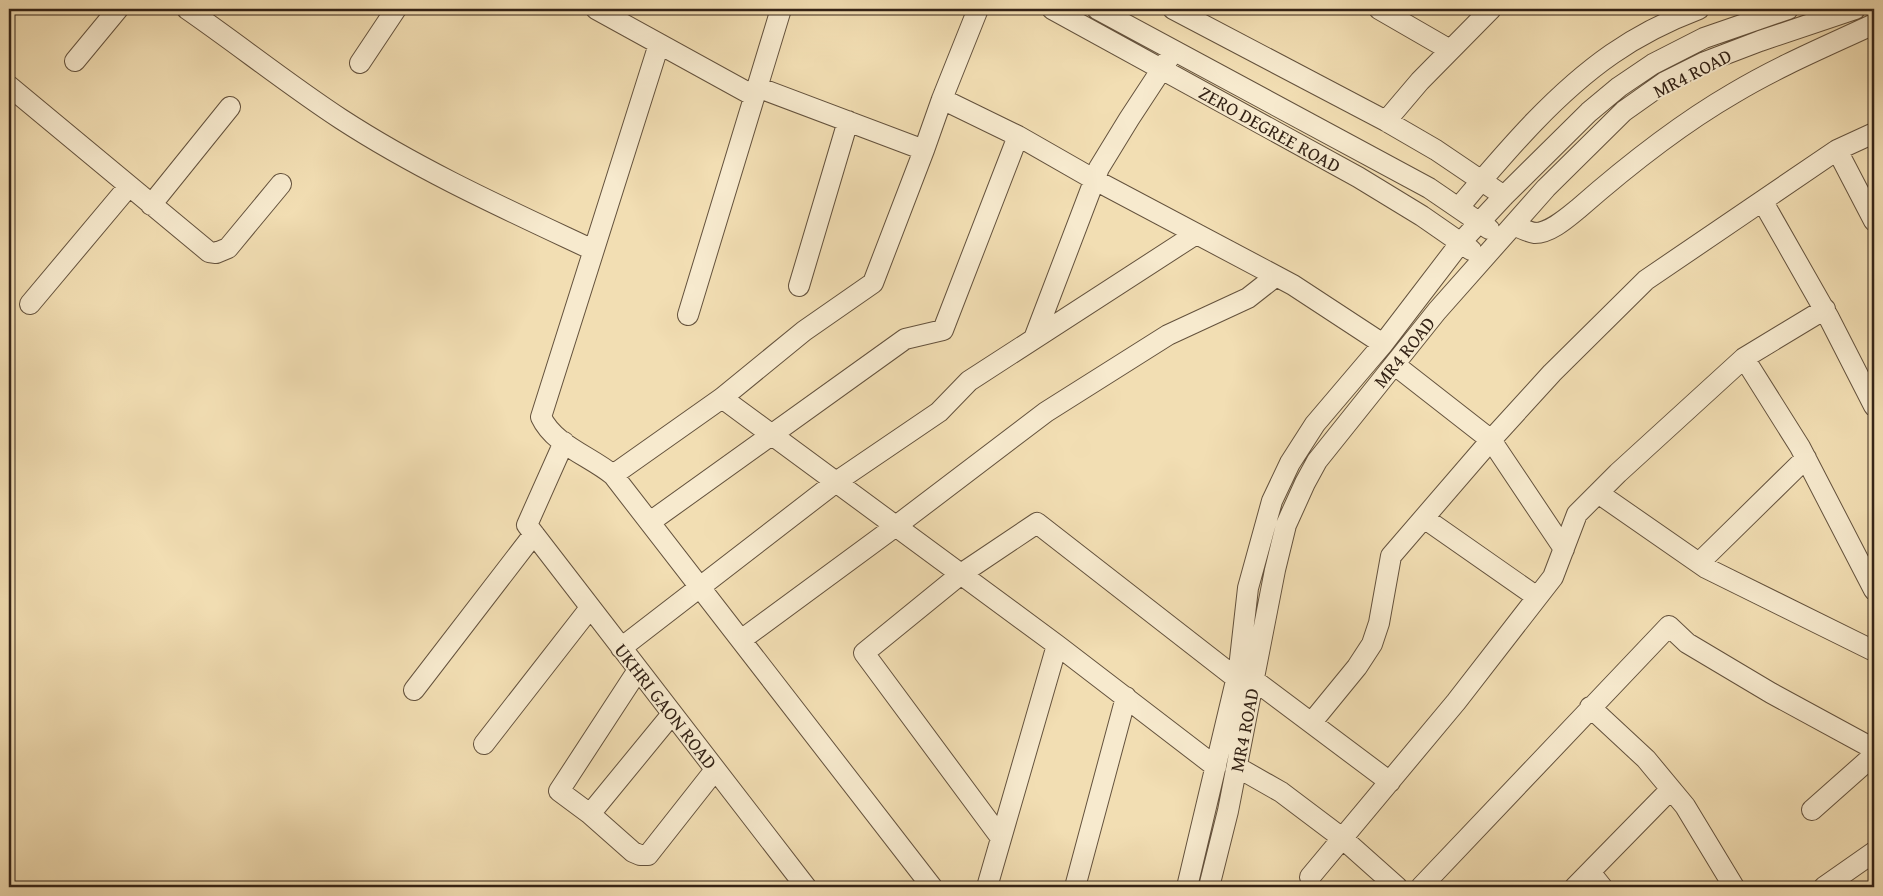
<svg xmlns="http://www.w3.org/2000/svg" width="1883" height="896" font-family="'Gentium Book Plus',serif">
<rect width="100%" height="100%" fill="#f2deb3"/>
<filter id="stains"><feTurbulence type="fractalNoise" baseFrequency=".004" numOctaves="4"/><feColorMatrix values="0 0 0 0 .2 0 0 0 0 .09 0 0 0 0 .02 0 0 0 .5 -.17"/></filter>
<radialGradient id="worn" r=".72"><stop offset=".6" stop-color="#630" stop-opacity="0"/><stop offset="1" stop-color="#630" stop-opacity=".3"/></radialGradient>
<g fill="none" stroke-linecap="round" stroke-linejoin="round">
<defs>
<path id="minor" d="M187,9C239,45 289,85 341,119C421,171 508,210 593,250
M596,9L754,96
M1052,9L1358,177L1422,216L1471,250
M1097,9L1429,188L1489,229
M1173,9L1386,121L1436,150L1504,196
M1379,9L1450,50
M659,44L541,417C554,445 590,456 613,475L932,887
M75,61L118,9
M360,63L396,9
M9,86L209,252L216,253L228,248L281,184
M757,87L924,150
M942,99L1018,136L1095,180L1293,285L1383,344
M1386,121L1420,81L1491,9
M1837,150L1874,221
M1763,202L1829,318L1874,406
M151,205L230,107
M1459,207C1505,153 1553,95 1612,54C1638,36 1670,20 1699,9
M1514,225C1520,228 1528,232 1535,233C1550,233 1567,218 1578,209C1627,166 1677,126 1734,93C1779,66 1827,46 1874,24
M799,286L848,121
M30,304L129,186
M688,315L781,9
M1035,336L1099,168L1129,119L1169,58
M1744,358L1800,447L1874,590
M1395,365L1491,440L1564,549
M722,398L1057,645L1216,767
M564,442L527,525L806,887
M613,475L722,398L804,331L873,283L924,150L942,99L978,9
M1598,493L1706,568L1874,651
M1424,518L1537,597
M650,522L905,339L943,330L1018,136
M1699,563L1806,458
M741,640L896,526L1046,412L1168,335L1248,298L1276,276
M621,648L836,482L939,412L969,381L1196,234
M638,670L559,791L590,814L633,852L640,855H648L715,770
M1254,680L1390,782
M414,690L534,534
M1590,707L1646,759L1685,806L1734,887
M1312,722L1357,667L1372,644L1379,623L1391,556L1491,440L1552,373L1646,280L1837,150L1874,133
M484,744L590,608
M1237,767L1281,792L1342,838L1397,887
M1812,810L1874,755
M590,814L672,714
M1001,838L864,653L961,574L1037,523L1236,678
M1590,872L1602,887
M1310,877L1456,702L1553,577L1577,514L1618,473L1744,358L1825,309
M987,887L1057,645
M1075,887L1126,697
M1187,887L1239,668L1248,588L1272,501L1290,463L1315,424L1383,344L1461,242L1504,196L1589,112L1619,87L1653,64L1704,38L1788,9
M1209,887L1228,811L1275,570L1286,525L1305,483L1317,461L1437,311L1546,188L1624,111L1665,82L1705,62L1760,41L1855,9
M1421,887L1669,626L1687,643L1771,693L1874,749
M1575,887L1671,789
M1824,887L1874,852"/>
</defs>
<use href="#minor" stroke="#64523d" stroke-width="22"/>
<use href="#minor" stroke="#f7eace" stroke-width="20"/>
</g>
<g text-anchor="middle" stroke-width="4" stroke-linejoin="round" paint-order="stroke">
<g font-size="19" fill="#342316" stroke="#f7eace">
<text transform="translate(1692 73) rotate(-27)" y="7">MR4 ROAD</text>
<text transform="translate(1270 129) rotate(29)" y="7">ZERO DEGREE ROAD</text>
<text transform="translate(1404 352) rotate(-51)" y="7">MR4 ROAD</text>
<text transform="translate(666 706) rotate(52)" y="7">UKHRI GAON ROAD</text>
<text transform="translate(1244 730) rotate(-79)" y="7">MR4 ROAD</text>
</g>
</g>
<rect width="1883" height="896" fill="none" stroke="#f2deb3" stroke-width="30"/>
<rect x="10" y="10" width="1863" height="876" fill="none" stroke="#342316" stroke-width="2.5"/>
<rect x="15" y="15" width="1853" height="866" fill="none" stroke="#342316"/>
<rect width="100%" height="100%" filter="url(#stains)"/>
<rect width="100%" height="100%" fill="url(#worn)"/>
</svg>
